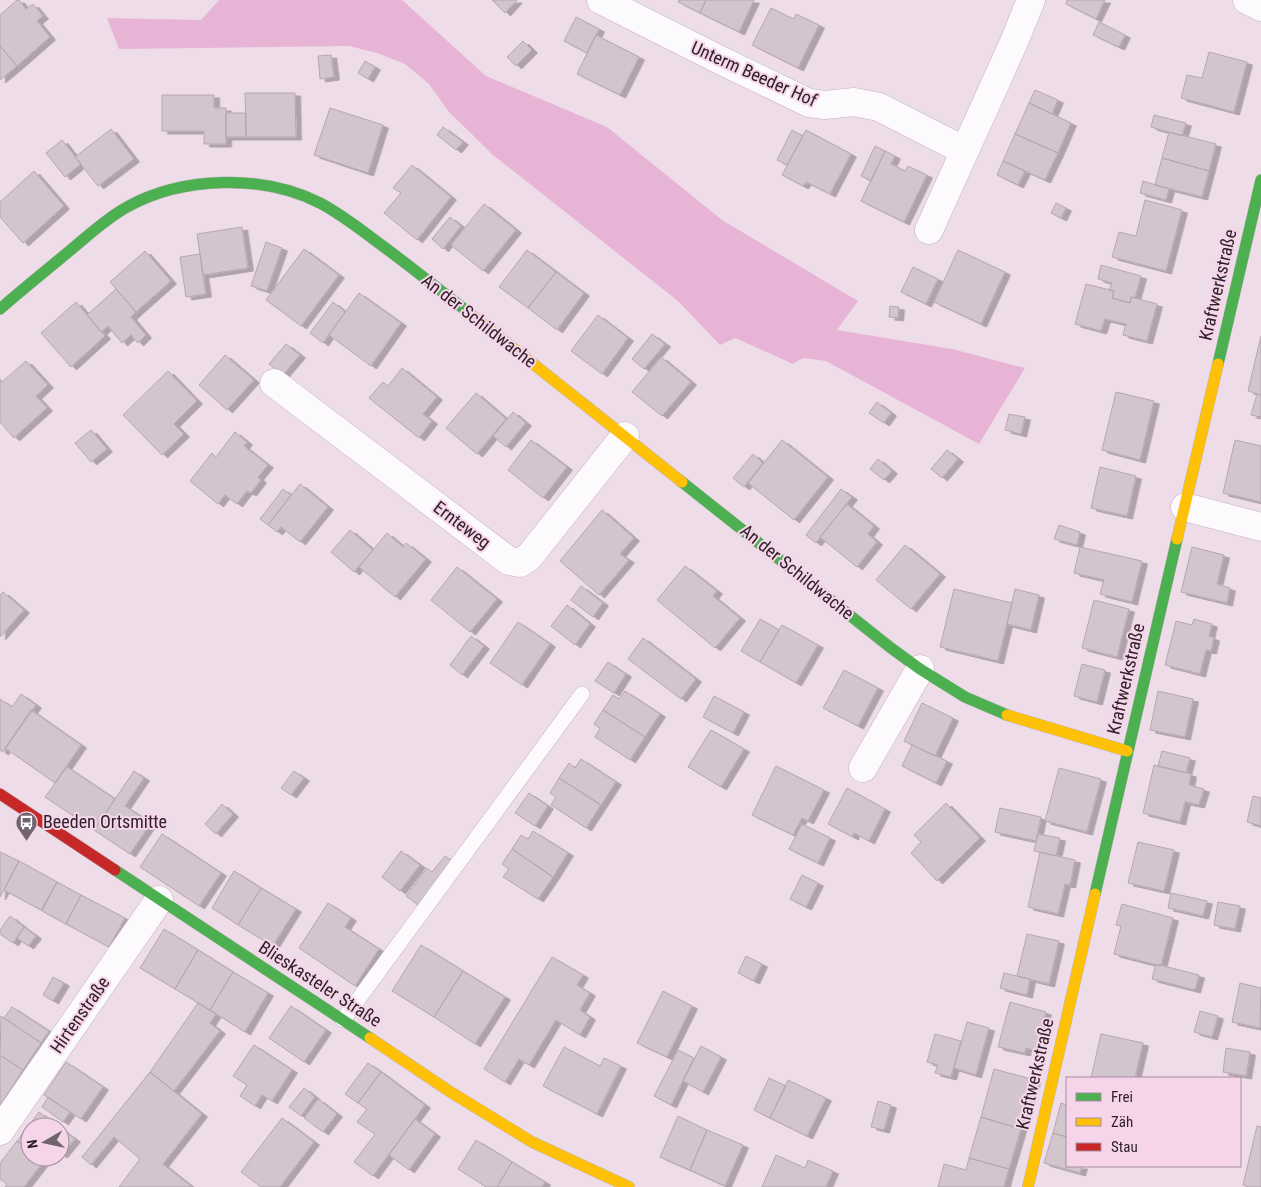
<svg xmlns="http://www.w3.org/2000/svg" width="1261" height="1187" font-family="'Roboto Condensed',sans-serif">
<defs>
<filter id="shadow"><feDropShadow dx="5.5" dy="3" stdDeviation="0" flood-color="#0004"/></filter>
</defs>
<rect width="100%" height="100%" fill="#eedde8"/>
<path fill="#e7b4d6" d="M219,0H402L486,76L607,127L722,220L858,301L837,330L952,349L1025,368L979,444L826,361L803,358L793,364L735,338L720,345L678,301L493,155L449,112L429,84L405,64L377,53L349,46L119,49L107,18L201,20Z"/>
<path fill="#d3c5ce" stroke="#b5a7b0" filter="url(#shadow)" d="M17,0H19L26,9L33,4L43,16L37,21L50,37L17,66L0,46V15Z
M492,0H517L505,13Z
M679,0H706L700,13L678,2Z
M706,0H754L739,32L700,13Z
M1067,0H1105L1096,19L1066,4Z
M771,8L794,19L796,14L819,25L798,68L752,45Z
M576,17L599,29L587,53L564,41Z
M1099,22L1125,35L1119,47L1093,35Z
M596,35L639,57L620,95L577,74Z
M523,41L532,50L516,66L507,57Z
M0,46L17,66L0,80Z
M1209,52L1247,62L1234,112L1181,98L1187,75L1202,78Z
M331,55L334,77L320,79L318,56Z
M365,61L375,67L368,79L358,73Z
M1035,90L1058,100L1052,114L1029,103Z
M245,93H295L296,137H246Z
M162,95H214V108H226V144H204V131H162Z
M1029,103L1071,123L1058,153L1015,134Z
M330,108L383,125L368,173L314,155Z
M226,113H246V137H226Z
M1154,115L1186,123L1182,136L1151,127Z
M443,127L463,142L456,150L437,135Z
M111,129L134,159L98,186L75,157Z
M792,130L803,136L787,165L777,160Z
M806,130L851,154L830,194L806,182L803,186L782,175Z
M1169,132L1216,144L1209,171L1162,158Z
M1015,134L1058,153L1045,180L1003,161Z
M62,140L81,164L65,177L46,153Z
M875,146L885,151L871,181L861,176Z
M885,151L895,156L891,164L905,171L908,166L927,175L904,222L861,201Z
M1162,158L1209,171L1202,197L1155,185Z
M1003,161L1025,171L1018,185L997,175Z
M412,165L451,197L417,240L384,213L401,193L393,188Z
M34,171L64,206L23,243L0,217V202Z
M1143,181L1169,189L1166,200L1140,193Z
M1145,200L1182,210L1166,271L1112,257L1119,232L1136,236Z
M1056,203L1066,208L1061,218L1051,213Z
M484,204L516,230L483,271L451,245Z
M450,217L461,226L443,249L432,239Z
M242,227L248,268L203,275L197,234Z
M266,242L282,248L267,291L251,286Z
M304,249L339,275L301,326L266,300Z
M527,250L556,272L528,308L499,287Z
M958,250L1005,272L981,324L934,302Z
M145,251L171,281L136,312L110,282Z
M200,254L206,294L186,297L180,257Z
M1101,265L1141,276L1135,298L1131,297L1130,303L1112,298L1114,291L1109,290L1112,283L1098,279Z
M913,267L938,279L926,304L901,292Z
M556,272L584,293L557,330L528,308Z
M1086,284L1114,291L1112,298L1130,303L1131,297L1157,304L1147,341L1123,335L1126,324L1105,319L1101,331L1075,324Z
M116,289L136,312L131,317L146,335L138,343L131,335L122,343L108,326L101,332L87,315Z
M359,293L401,323L371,366L329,335Z
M76,302L105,336L71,367L41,333Z
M333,302L345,312L323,343L310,333Z
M890,306L899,307L898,318L889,317Z
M598,315L628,338L602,374L571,351Z
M652,334L665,344L644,369L632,359Z
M1261,336V395L1248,391Z
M286,344L300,355L283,375L269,364Z
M225,355L254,380L227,410L199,385Z
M661,357L691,382L662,416L632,392Z
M26,361L48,385L36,396L47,408L14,438L0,422V379L2,382Z
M402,368L437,397L423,414L432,421L419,438L369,398L383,382L388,386Z
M168,371L197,401L174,424L184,434L162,455L123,415Z
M1116,392L1154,401L1140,460L1102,450Z
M476,393L506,419L477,454L446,428Z
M1257,394L1261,395V417L1251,415Z
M877,402L891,413L884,423L869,413Z
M513,412L526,423L506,447L493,436Z
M1009,414L1025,417L1021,434L1005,430Z
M91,430L107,449L91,462L75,443Z
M235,432L247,442L244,446L268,465L258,477L261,480L251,493L247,491L237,504L225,495L218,504L190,481L212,453L216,457Z
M531,440L567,467L543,498L508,470Z
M782,440L828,477L794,520L748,483Z
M1235,440L1261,446V502L1223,493Z
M947,450L958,459L942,478L931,469Z
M753,454L763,463L744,487L733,478Z
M878,459L892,471L884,480L870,469Z
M1100,467L1136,476L1127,516L1091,508Z
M300,484L328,507L300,542L281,527L277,532L268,525Z
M283,489L291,495L268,525L260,519Z
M841,489L852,497L816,543L806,535Z
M847,504L874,526L868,534L877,542L857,567L820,537Z
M602,510L634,538L620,554L629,560L599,595L560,561Z
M1059,525L1080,532L1077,545L1054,539Z
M350,530L373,550L354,572L331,552Z
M387,533L403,547L406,543L426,559L395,597L359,567Z
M905,545L940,574L911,609L876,580Z
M1080,547L1142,561L1132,602L1100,594L1104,580L1074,573Z
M1192,547L1224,555L1217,584L1230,588L1227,603L1181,592Z
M685,566L717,591L713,596L740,618L715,648L657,600Z
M457,567L497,599L470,632L431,600Z
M581,586L603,603L593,617L571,600Z
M954,589L1012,603L998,661L940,647Z
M1015,589L1039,595L1031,630L1007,624Z
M3,592L24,610L0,637V595Z
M1094,600L1129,609L1117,657L1082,648Z
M567,605L590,624L575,645L551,626Z
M760,619L779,630L760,662L741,651Z
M1194,619L1212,624L1209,636L1214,638L1211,651L1206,650L1200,674L1165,665L1176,621L1192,625Z
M518,622L550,644L522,685L490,663Z
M782,625L818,645L796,683L760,662Z
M471,636L484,646L462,675L450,665Z
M643,638L696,679L681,699L628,659Z
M608,662L626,674L614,693L595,681Z
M1082,664L1105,670L1097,702L1074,696Z
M844,670L878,688L858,726L823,708Z
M625,691L660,714L645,737L603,710L613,695L619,699Z
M1158,691L1193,699L1185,737L1150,730Z
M21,694L36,705L3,752L0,750V699L12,707Z
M714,696L744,712L733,733L703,717Z
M922,703L953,718L935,756L904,741Z
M31,710L81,745L55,783L5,748Z
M603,710L645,737L630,760L595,737L600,728L594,724Z
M711,730L744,749L721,787L688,767Z
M912,745L947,761L936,783L902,766Z
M1162,751L1190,758L1186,773L1158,766Z
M581,759L616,782L601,805L559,778L569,763L575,768Z
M1154,765L1191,774L1189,785L1204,789L1199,805L1185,802L1180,822L1143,813Z
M776,766L824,790L808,821L802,818L793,835L752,815Z
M67,767L115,799L94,830L45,797Z
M1059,768L1101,779L1087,832L1045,821Z
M134,771L144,778L125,806L151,823L130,854L94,830Z
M294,771L304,778L291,795L281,788Z
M559,778L601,805L586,828L551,805L556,797L550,793Z
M847,788L885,809L869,841L854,833L853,837L828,824Z
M529,793L548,806L535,826L515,813Z
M1253,796L1261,798V826L1247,822Z
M946,803L980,838L937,881L911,853L921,842L914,835Z
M222,804L233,814L216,834L205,824Z
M1000,808L1041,817L1036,841L995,832Z
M802,824L830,838L818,863L789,849Z
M533,831L568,853L553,877L512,849L521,835L528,839Z
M162,834L221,873L199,906L140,867Z
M1038,834L1060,838L1056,856L1034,851Z
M1138,842L1174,850L1164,891L1128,883Z
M512,849L553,877L538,899L503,877L509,869L502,864Z
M401,851L420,865L400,891L382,877Z
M0,852L19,861L0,897Z
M1040,852L1075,860L1070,885L1065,884L1058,914L1028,907Z
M445,856L451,860L418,905L406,896L427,868L432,872Z
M19,861L57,882L41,910L4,890Z
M234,871L261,888L238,925L212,908Z
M802,875L818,883L806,907L790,899Z
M57,882L81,895L66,924L42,911Z
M261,888L296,909L273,946L238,925Z
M1171,893L1207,901L1203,916L1168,908Z
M81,895L125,918L109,947L66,924Z
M1218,902L1240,906L1235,929L1214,925Z
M328,903L351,918L345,927L379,949L355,986L299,948Z
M1122,904L1173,918L1161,966L1114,954L1121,926L1116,925Z
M10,916L24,927L13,943L0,934V930Z
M24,927L36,936L28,946L17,938Z
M164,929L198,950L175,989L140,968Z
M1027,934L1059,941L1049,984L1017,976Z
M421,945L463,971L434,1017L392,991Z
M198,950L233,972L210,1010L175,989Z
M746,956L762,964L754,981L738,973Z
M552,957L583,975L577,985L590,993L580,1010L590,1017L580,1035L556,1020L529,1065L519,1059L505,1082L484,1069Z
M1156,964L1199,975L1195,990L1152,979Z
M463,971L505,997L475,1044L434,1017Z
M233,972L268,993L245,1032L210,1010Z
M1004,973L1030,979L1027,995L1000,988Z
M53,977L64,983L53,1001L43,995Z
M1240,983L1261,988L1260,1028L1232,1022Z
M663,991L692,1006L667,1057L637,1043Z
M1010,1002L1046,1012L1036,1051L1026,1048L1025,1053L998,1047Z
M198,1003L216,1014L210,1023L220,1031L174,1091L150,1072Z
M291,1006L326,1030L304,1062L269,1038Z
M12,1007L49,1031L41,1043L4,1018Z
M1200,1011L1218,1016L1212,1037L1194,1032Z
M1,1016L41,1043L23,1070L0,1055Z
M967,1022L989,1028L976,1075L954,1068Z
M935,1034L961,1041L951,1077L935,1073L938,1065L927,1062Z
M1101,1034L1143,1043L1135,1078H1091Z
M254,1045L292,1070L272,1101L262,1095L255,1106L240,1096L247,1085L233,1076Z
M701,1046L721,1057L703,1092L683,1081Z
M564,1047L600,1066L604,1058L621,1066L597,1114L543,1086Z
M1226,1048L1250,1052L1246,1076L1223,1072Z
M678,1050L694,1058L671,1105L654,1096Z
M1,1056L23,1070L0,1105V1058Z
M66,1062L103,1087L81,1119L44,1095Z
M368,1063L381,1072L358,1103L345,1094Z
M994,1069L1035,1080L1021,1129L981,1117Z
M150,1072L202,1114L163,1164L192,1187H119L140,1159L114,1137L91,1165L82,1157Z
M381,1072L425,1105L373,1176L354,1162L375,1134L357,1122L367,1109L358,1103Z
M769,1078L786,1086L770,1118L754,1110Z
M788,1080L826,1098L807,1136L770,1118Z
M304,1088L315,1097L301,1116L289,1107Z
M48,1097L70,1112L63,1122L42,1107Z
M318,1099L337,1114L323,1132L304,1118Z
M878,1101L891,1105L884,1130L871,1127Z
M1061,1103L1067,1105V1137L1053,1133Z
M39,1112L59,1127H30V1151L17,1141Z
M678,1116L707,1130L690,1170L660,1157Z
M981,1117L1021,1129L1009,1169L969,1158Z
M282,1118L314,1142L280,1187H261L241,1172Z
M415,1119L435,1134L409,1170L389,1155Z
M1257,1126L1261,1127V1187H1249L1243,1185Z
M60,1128L75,1139L62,1155L60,1154Z
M707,1130L743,1145L725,1186L690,1170Z
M1053,1133L1067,1137V1166H1082L1080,1173L1044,1163Z
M476,1140L512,1162L497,1187H486L458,1169Z
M17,1141L30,1151V1157H38L44,1161L24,1187H5L7,1184L0,1179V1163Z
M776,1155L805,1168L808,1160L833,1171L826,1187H762Z
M969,1158L1009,1169L1004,1187H938L944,1164L966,1170Z
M512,1162L545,1182L542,1187H497Z"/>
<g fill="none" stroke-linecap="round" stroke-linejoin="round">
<defs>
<path id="lane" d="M343,1020L582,694"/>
<path id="street" d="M601,0L720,60L809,103L825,105L854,102L879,107L965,151
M1247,0L1261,7
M929,230L1014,42L1031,0
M274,383L509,561L520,563L529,557L625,436
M1185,507L1261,527
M863,768L920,669
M0,1131L159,900"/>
<path id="fast" d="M0,309C24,288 48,269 73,248C90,234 107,218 127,207C183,176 263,174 320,203C341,214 360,229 380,244C410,266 440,290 469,313
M1218,364L1261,180
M682,482L891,648L920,669L965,697L1007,715
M115,870L370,1038
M1095,894L1177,539"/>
<path id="slow" d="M469,313L682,482
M1177,539L1218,364
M1007,715L1127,751
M370,1038L449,1091L532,1142L629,1187
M1028,1187L1095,894"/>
<path id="jam" d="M0,794L115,870"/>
</defs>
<use href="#lane" stroke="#c1b4bd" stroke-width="16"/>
<use href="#street" stroke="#c1b4bd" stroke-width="29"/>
<use href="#fast" stroke="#c1b4bd" stroke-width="12"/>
<use href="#slow" stroke="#c1b4bd" stroke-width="12"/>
<use href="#jam" stroke="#c1b4bd" stroke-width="12"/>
<use href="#lane" stroke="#fcfafc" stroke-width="15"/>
<use href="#street" stroke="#fcfafc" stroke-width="28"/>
<use href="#fast" stroke="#4caf50" stroke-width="11"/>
<use href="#slow" stroke="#ffc107" stroke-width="11"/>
<use href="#jam" stroke="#c62828" stroke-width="11"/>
</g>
<defs>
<symbol id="bus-pin" viewBox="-11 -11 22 30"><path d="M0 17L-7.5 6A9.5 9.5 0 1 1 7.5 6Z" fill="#71636c" stroke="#f6d5ea"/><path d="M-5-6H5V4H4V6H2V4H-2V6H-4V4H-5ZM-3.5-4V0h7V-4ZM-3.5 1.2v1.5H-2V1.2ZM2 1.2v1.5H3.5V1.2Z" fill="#fff"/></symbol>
</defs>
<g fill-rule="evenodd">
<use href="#bus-pin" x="14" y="810" width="25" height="34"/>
</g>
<g text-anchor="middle" stroke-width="4" stroke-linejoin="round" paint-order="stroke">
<g font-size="18" fill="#2e2229" stroke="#f6d5ea">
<text transform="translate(754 74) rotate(24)" y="6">Unterm Beeder Hof</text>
<text transform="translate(1218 285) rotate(-77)" y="6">Kraftwerkstraße</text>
<text transform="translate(479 321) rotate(38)" y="6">An der Schildwache</text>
<text transform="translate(462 525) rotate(37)" y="6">Ernteweg</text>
<text transform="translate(797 572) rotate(39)" y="6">An der Schildwache</text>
<text transform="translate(1126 679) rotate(-77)" y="6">Kraftwerkstraße</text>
<text transform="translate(320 984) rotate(33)" y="6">Blieskasteler Straße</text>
<text transform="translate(80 1015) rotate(-55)" y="6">Hirtenstraße</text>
<text transform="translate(1035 1074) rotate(-77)" y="6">Kraftwerkstraße</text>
</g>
<g font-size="18" fill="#2e2229" stroke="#f6d5ea" text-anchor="start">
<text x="43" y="828">Beeden Ortsmitte</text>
</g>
</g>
<rect x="1066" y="1077" width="175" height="90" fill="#f6d5ea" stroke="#a68d9d"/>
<rect x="1076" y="1093" width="25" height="8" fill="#4caf50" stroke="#a68d9d"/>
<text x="1111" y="1102" font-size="15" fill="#2e2229">Frei</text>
<rect x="1076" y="1118" width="25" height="8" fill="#ffc107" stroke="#a68d9d"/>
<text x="1111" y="1127" font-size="15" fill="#2e2229">Zäh</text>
<rect x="1076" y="1143" width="25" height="8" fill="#c62828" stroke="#a68d9d"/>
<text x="1111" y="1152" font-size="15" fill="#2e2229">Stau</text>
<g transform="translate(45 1142) rotate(261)"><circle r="24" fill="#f6d5ea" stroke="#a68d9d"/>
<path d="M0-4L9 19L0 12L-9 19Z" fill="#71636c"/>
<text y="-8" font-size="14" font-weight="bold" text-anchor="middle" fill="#2e2229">N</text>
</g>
</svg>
